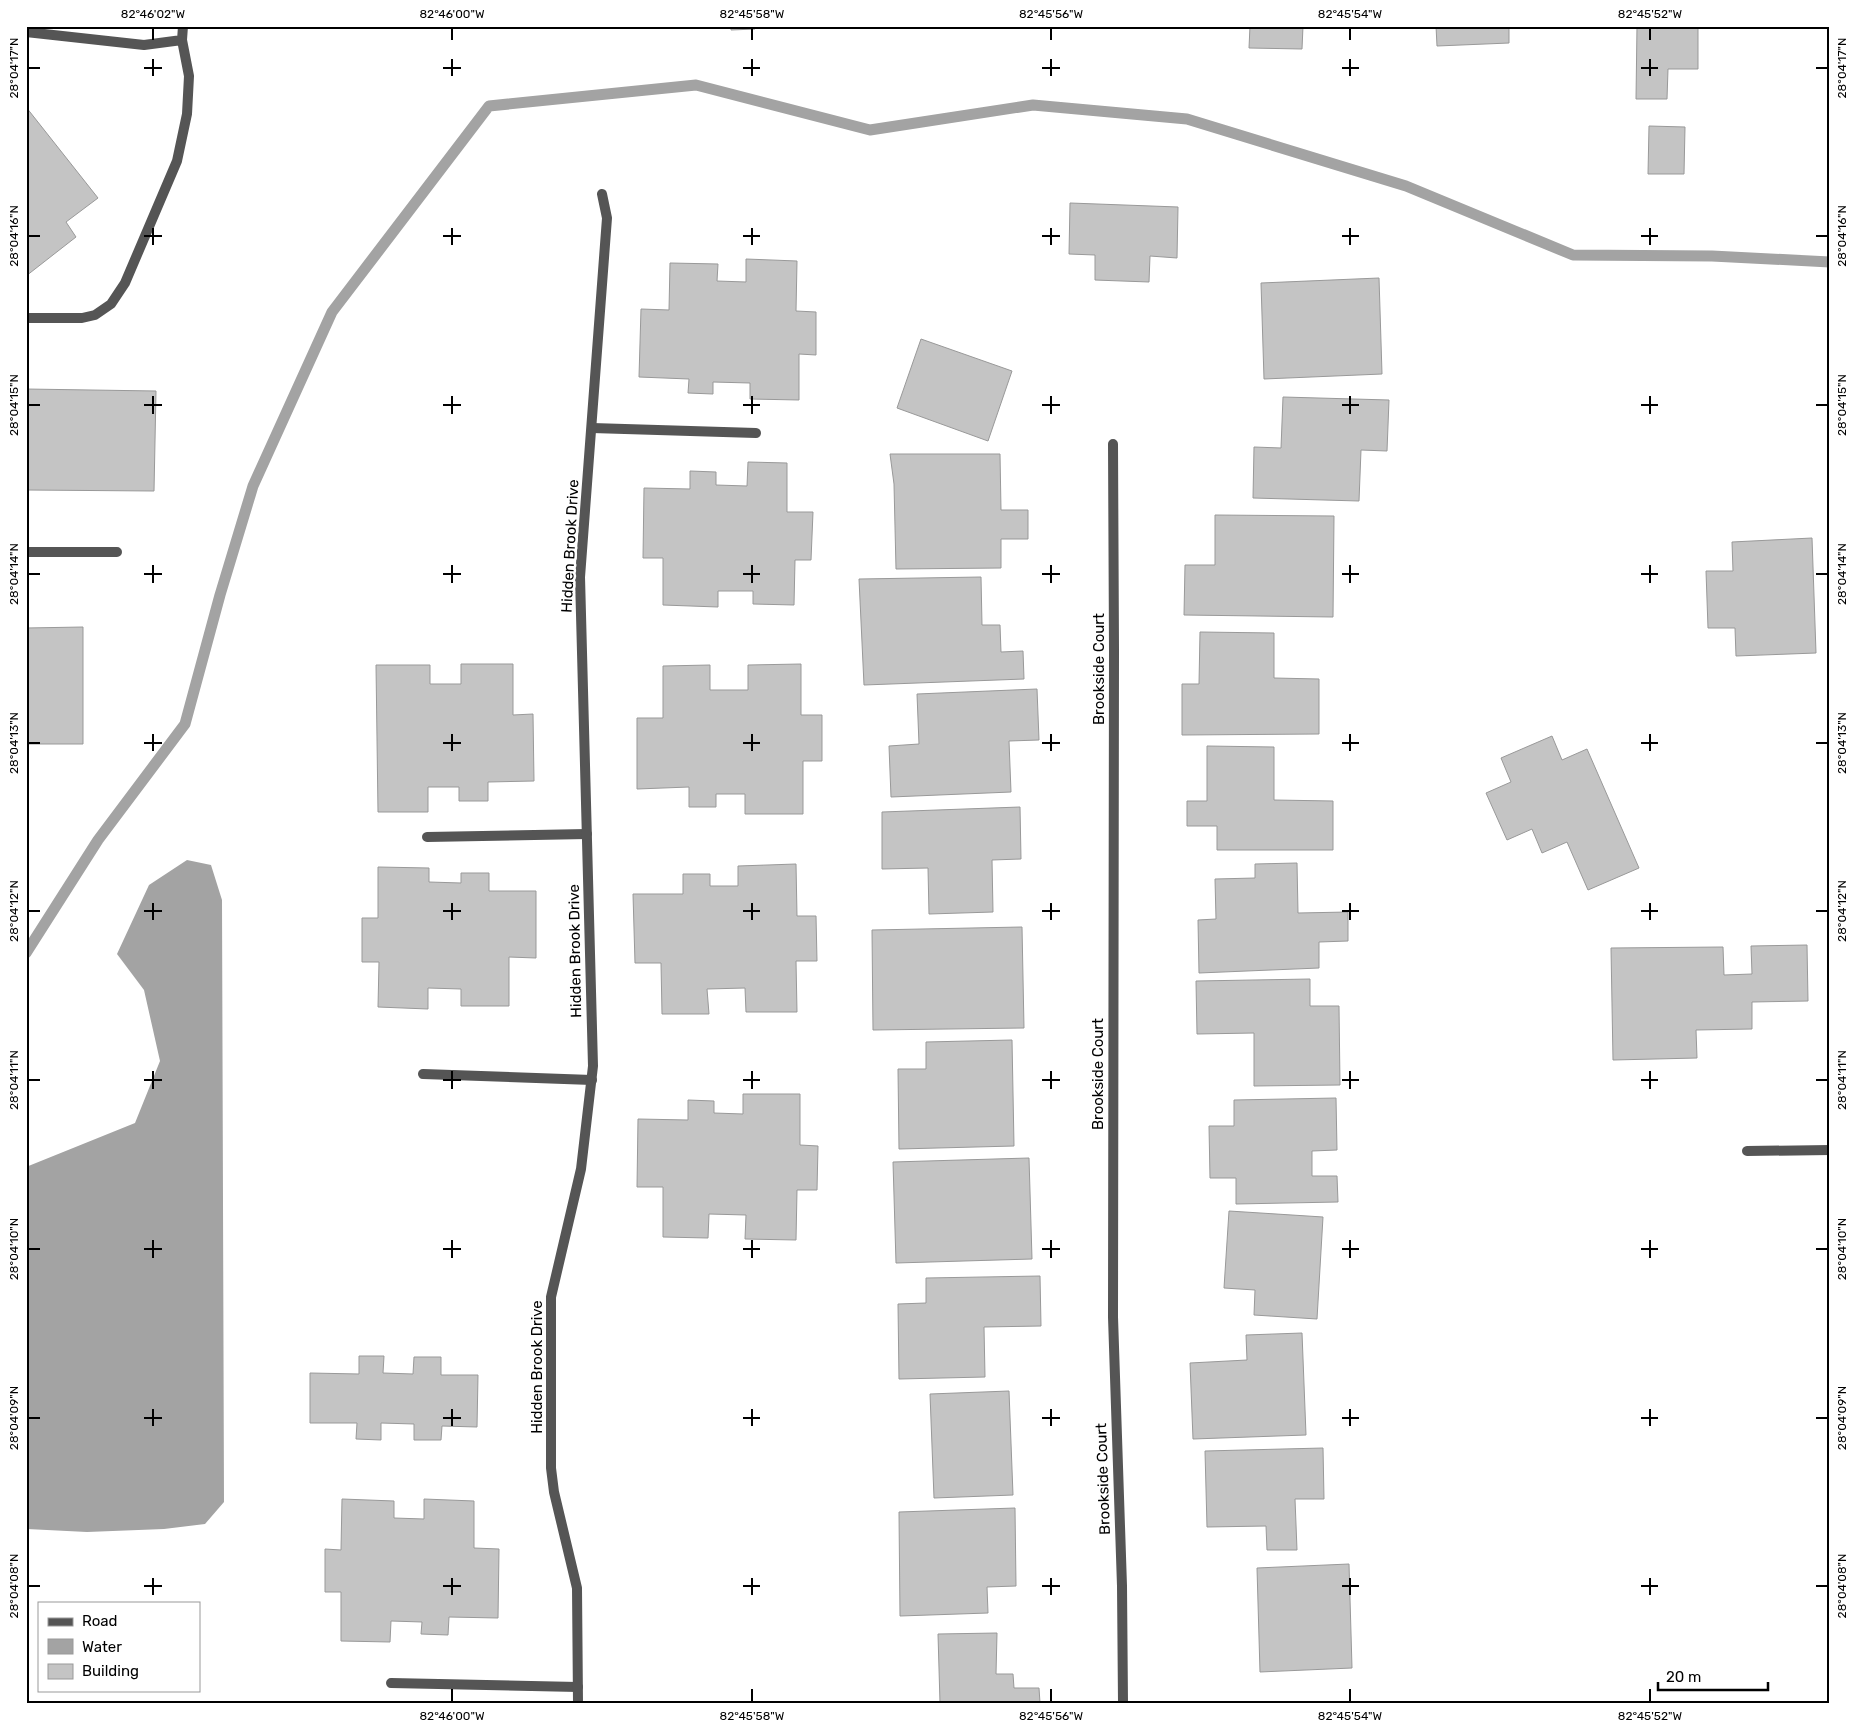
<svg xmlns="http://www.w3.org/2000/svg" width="1856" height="1729" font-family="Rubik,sans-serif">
<rect width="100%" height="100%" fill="#fff"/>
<path fill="#a3a3a3" d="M187,860L211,865L222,900L224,1502L205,1524L164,1529L87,1532L27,1529L26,1167L135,1123L160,1061L144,990L117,954L149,885Z"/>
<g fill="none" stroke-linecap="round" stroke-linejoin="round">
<path stroke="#a3a3a3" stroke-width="11" d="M26,953L98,840L185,724L220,595L253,486L332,312L489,106L696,85L870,130L1033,105L1187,119L1406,186L1573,255L1712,256L1830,262"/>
</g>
<path fill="#c4c4c4" stroke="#999" d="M731,26H755V29L731,30Z
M1250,26H1303L1302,49L1249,48Z
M1436,26H1509V43L1437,46Z
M1637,26H1698V69H1668L1667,99H1636Z
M26,107L98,198L66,222L76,237L26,276Z
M1649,126L1685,127L1684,174H1648Z
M1070,203L1178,207L1177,258L1150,256L1149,282L1095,280V255L1069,254Z
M746,259L797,261L796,311L816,312V355L799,354V400L750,399V383L713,382V394L688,393L689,379L639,377L641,309L669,310L670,263L718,264L717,281L746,282Z
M1379,278L1382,374L1264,379L1261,283Z
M921,339L1012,371L988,441L897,408Z
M26,389L156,391L154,491L26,490Z
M1283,397L1389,400L1387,451L1361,450L1359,501L1253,498L1254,447L1281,448Z
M890,454H1000L1001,510H1028V539H1001V568L896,569L894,484Z
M748,462L787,463V512H813L811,560H795L794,605L753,604V591H718V607L663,605V558H643L644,488L690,489V471L716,472V485L747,486Z
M1215,515L1334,516L1333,617L1184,615L1185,565H1215Z
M1812,538L1816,653L1736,656L1735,628H1708L1706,571H1733L1732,542Z
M981,577L982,625H1000L1001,652L1023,651L1024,679L864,685L859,579Z
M83,627V744H26V628Z
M1200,632L1274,633V678L1319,679V734L1182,735V684H1199Z
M461,664H513V715L533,714L534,781L488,782V801H459V787H428V812H378L376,665H430V684H461Z
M801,664V715H822V761H803V814H745V794H716V807H689V787L637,789V718H663V666L710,665V690H748V665Z
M1037,689L1039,740L1009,741L1011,792L891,797L889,746L919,744L917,694Z
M1552,736L1562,760L1587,749L1639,868L1588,890L1567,842L1542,853L1532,829L1507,840L1486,793L1511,782L1501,758Z
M1207,746L1274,747V800L1333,801V850H1217V826H1187V801H1207Z
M1020,807L1021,859L992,860L993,912L929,914L928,868L882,869V812Z
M1297,863L1298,913L1348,912V941L1319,942V968L1199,973L1198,920L1216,919L1215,879L1255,878V864Z
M796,864L797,916H816L817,961H796L797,1012H746L745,988L707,989L709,1014H662L661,963H635L633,894H683V874H710V886H738V866Z
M378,867L429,868V882L461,883V873H489V891H536V958L509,957V1006H461V989L428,988V1009L378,1007L379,962H362V918H378Z
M1022,927L1024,1028L873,1030L872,930Z
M1807,945L1808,1001L1752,1002V1029L1696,1030L1697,1058L1613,1060L1611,948L1723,947L1724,975L1752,974L1751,946Z
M1310,979V1006H1339L1340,1085L1254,1086V1033L1197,1034L1196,981Z
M1012,1040L1014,1146L899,1149L898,1069H926V1042Z
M743,1094H800V1145L818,1146L817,1190H797L796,1240L745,1239L746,1215L709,1214L708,1238L663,1237V1187H637L638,1119L688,1120V1100L714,1101V1113L743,1114Z
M1336,1098L1337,1150L1312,1151V1176H1337L1338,1202L1236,1204V1178H1210L1209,1126H1234V1100Z
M1029,1158L1032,1259L896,1263L893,1162Z
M1229,1211L1323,1217L1317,1319L1254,1315L1255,1290L1224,1288Z
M1040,1276L1041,1326L984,1327L985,1377L899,1379L898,1304L926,1303V1278Z
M1302,1333L1306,1435L1193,1439L1190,1363L1247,1360L1246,1335Z
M359,1356H384L383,1373L413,1374L414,1357H441V1375H478L477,1427L442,1426L441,1440H414V1424L381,1423V1440L356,1439L357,1423H310V1373L359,1374Z
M1009,1391L1013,1495L934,1498L930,1394Z
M1323,1448L1324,1499H1295L1297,1550H1267L1266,1526L1207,1527L1205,1451Z
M342,1499L394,1501V1518L424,1519V1499L474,1501V1548L499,1549L498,1618L449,1617L448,1635L421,1634L422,1622L391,1621L390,1642L341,1641V1592H325V1549L341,1550Z
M1015,1508L1016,1586L987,1587L988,1613L900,1616L899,1512Z
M1349,1564L1352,1668L1260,1672L1257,1568Z
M997,1633L996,1674H1013L1014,1688H1039L1040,1703H940L938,1634Z"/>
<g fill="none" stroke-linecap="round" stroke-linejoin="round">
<path stroke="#555" stroke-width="10" d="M26,32L144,45L182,40
M26,318H82L95,315L111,304L125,283L177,161L187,114L189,76L182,40L183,26
M592,428L756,433
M26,552H117
M427,837L587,834
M423,1074L592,1080
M1747,1151L1830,1150
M391,1683L578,1687"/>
<path stroke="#555" stroke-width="10" d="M1113,444L1114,650L1113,1317L1122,1586L1123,1703
M578,1703L577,1588L554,1492L551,1468V1297L581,1169L593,1066L580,577L607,218L602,194"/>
</g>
<path fill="none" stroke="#000" stroke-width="2" d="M153,28V40M452,28V40M752,28V40M1051,28V40M1350,28V40M1650,28V40M153,59V76M452,59V76M752,59V76M1051,59V76M1350,59V76M1650,59V76M28,68H40M144,68H162M443,68H461M743,68H760M1042,68H1060M1342,68H1359M1641,68H1658M1816,68H1828M153,228V245M452,228V245M752,228V245M1051,228V245M1350,228V245M1650,228V245M28,236H40M144,236H162M443,236H461M743,236H760M1042,236H1060M1342,236H1359M1641,236H1658M1816,236H1828M153,396V414M452,396V414M752,396V414M1051,396V414M1350,396V414M1650,396V414M28,405H40M144,405H162M443,405H461M743,405H760M1042,405H1060M1342,405H1359M1641,405H1658M1816,405H1828M153,565V583M452,565V583M752,565V583M1051,565V583M1350,565V583M1650,565V583M28,574H40M144,574H162M443,574H461M743,574H760M1042,574H1060M1342,574H1359M1641,574H1658M1816,574H1828M153,734V751M452,734V751M752,734V751M1051,734V751M1350,734V751M1650,734V751M28,743H40M144,743H162M443,743H461M743,743H760M1042,743H1060M1342,743H1359M1641,743H1658M1816,743H1828M153,903V920M452,903V920M752,903V920M1051,903V920M1350,903V920M1650,903V920M28,911H40M144,911H162M443,911H461M743,911H760M1042,911H1060M1342,911H1359M1641,911H1658M1816,911H1828M153,1071V1089M452,1071V1089M752,1071V1089M1051,1071V1089M1350,1071V1089M1650,1071V1089M28,1080H40M144,1080H162M443,1080H461M743,1080H760M1042,1080H1060M1342,1080H1359M1641,1080H1658M1816,1080H1828M153,1240V1258M452,1240V1258M752,1240V1258M1051,1240V1258M1350,1240V1258M1650,1240V1258M28,1249H40M144,1249H162M443,1249H461M743,1249H760M1042,1249H1060M1342,1249H1359M1641,1249H1658M1816,1249H1828M153,1409V1426M452,1409V1426M752,1409V1426M1051,1409V1426M1350,1409V1426M1650,1409V1426M28,1418H40M144,1418H162M443,1418H461M743,1418H760M1042,1418H1060M1342,1418H1359M1641,1418H1658M1816,1418H1828M153,1578V1595M452,1578V1595M752,1578V1595M1051,1578V1595M1350,1578V1595M1650,1578V1595M28,1586H40M144,1586H162M443,1586H461M743,1586H760M1042,1586H1060M1342,1586H1359M1641,1586H1658M1816,1586H1828M452,1689V1702M752,1689V1702M1051,1689V1702M1350,1689V1702M1650,1689V1702"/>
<g text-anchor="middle" stroke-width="5" stroke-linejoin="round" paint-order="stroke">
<g font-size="15" fill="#000" stroke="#fff">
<text transform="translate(570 546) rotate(-87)" y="5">Hidden Brook Drive</text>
<text transform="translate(1099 669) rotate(-90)" y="5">Brookside Court</text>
<text transform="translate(575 951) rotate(-91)" y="5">Hidden Brook Drive</text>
<text transform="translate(1098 1074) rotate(-90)" y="5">Brookside Court</text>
<text transform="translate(537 1367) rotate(-90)" y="5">Hidden Brook Drive</text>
<text transform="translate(1103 1479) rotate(-92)" y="5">Brookside Court</text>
</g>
</g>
<rect width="1856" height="1729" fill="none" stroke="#ffffff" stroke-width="55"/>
<rect x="38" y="1602" width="162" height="90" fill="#ffffff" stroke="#999999"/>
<rect x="48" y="1618" width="25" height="8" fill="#555555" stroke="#999999"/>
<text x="82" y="1626" font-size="15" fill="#000000">Road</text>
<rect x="48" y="1639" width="25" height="15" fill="#a3a3a3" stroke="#999999"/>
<text x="82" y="1652" font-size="15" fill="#000000">Water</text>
<rect x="48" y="1664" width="25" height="15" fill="#c4c4c4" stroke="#999999"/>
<text x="82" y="1676" font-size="15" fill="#000000">Building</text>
<path d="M1658 1682v8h110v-8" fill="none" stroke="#000000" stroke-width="2.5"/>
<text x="1666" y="1682" font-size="15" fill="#000000" stroke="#ffffff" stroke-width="4" paint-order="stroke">20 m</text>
<rect x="28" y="28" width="1800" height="1674" fill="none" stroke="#000" stroke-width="2"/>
<g font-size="12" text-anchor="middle" fill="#000">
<text x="153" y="18">82°46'02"W</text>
<text x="452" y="18">82°46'00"W</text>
<text x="752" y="18">82°45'58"W</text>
<text x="1051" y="18">82°45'56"W</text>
<text x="1350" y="18">82°45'54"W</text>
<text x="1650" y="18">82°45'52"W</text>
<text transform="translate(14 68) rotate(-90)" y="4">28°04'17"N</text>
<text transform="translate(1842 68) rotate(-90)" y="4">28°04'17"N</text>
<text transform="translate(14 236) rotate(-90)" y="4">28°04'16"N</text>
<text transform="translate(1842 236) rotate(-90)" y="4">28°04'16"N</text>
<text transform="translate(14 405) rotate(-90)" y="4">28°04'15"N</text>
<text transform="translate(1842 405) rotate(-90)" y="4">28°04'15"N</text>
<text transform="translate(14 574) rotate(-90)" y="4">28°04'14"N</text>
<text transform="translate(1842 574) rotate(-90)" y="4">28°04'14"N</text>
<text transform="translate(14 743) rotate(-90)" y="4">28°04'13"N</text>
<text transform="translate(1842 743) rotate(-90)" y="4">28°04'13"N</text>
<text transform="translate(14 911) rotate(-90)" y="4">28°04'12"N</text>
<text transform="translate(1842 911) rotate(-90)" y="4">28°04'12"N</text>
<text transform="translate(14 1080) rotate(-90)" y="4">28°04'11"N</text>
<text transform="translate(1842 1080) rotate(-90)" y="4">28°04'11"N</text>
<text transform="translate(14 1249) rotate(-90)" y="4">28°04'10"N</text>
<text transform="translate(1842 1249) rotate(-90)" y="4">28°04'10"N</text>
<text transform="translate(14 1418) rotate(-90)" y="4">28°04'09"N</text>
<text transform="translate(1842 1418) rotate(-90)" y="4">28°04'09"N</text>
<text transform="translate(14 1586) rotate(-90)" y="4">28°04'08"N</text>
<text transform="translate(1842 1586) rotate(-90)" y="4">28°04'08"N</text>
<text x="452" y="1720">82°46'00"W</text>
<text x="752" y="1720">82°45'58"W</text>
<text x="1051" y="1720">82°45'56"W</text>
<text x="1350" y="1720">82°45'54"W</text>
<text x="1650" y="1720">82°45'52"W</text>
</g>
</svg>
